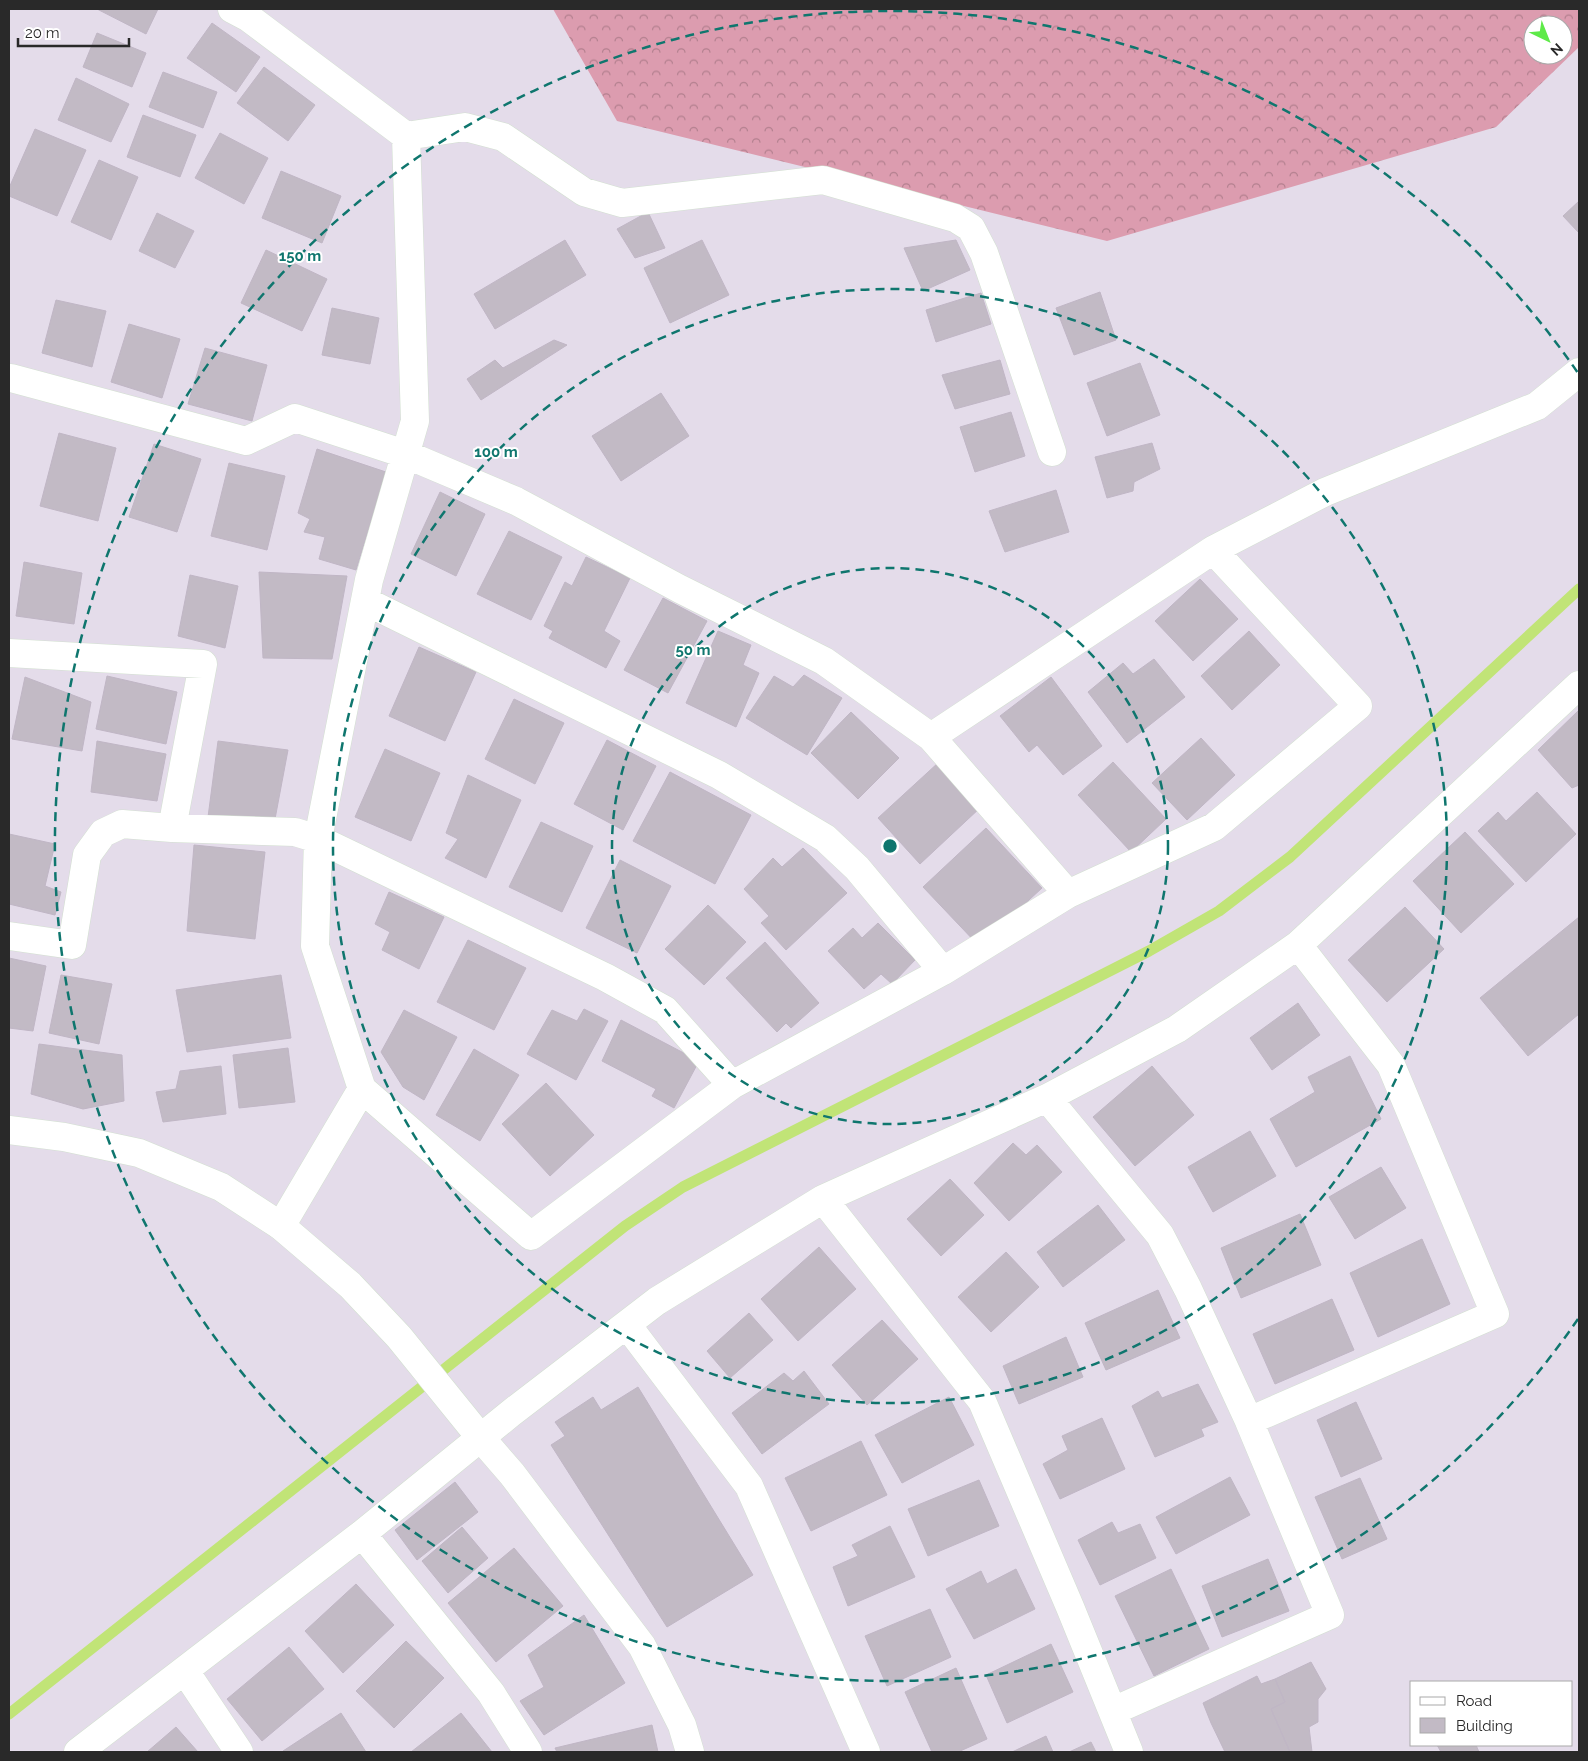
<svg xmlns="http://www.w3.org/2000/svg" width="1588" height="1761" font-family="Raleway,sans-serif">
<defs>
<pattern id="forest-crowns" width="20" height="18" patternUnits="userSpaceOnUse" patternTransform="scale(1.25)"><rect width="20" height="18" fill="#dc9caf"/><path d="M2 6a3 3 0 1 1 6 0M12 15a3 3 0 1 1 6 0" fill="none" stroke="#b27f8e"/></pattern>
</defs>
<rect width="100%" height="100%" fill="#e4dcea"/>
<path fill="url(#forest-crowns)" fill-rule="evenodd" d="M553,9H1579V47L1496,127L1107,241L617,121ZM1533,25H1563V55H1533Z"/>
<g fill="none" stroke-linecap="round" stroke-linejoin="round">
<path stroke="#c1e477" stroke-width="11" d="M9,1714L625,1226L683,1187L1149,951L1219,911L1290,857L1579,589"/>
</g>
<path fill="#c2bac5" stroke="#c0b6c5" d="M97,9H158L146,34Z
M212,23L260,57L236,92L187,58Z
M97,33L146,53L132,87L83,67Z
M264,67L315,105L288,141L237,103Z
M163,72L217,92L203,128L149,107Z
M76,78L129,104L111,142L58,120Z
M143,115L196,135L180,177L127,157Z
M35,129L86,150L57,216L9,196V188Z
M220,133L268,158L244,204L195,178Z
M99,160L138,177L111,240L71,222Z
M281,171L341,196L322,243L262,218Z
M1579,201V233L1563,216Z
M648,212L665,248L635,258L617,229Z
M157,213L194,231L175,268L139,251Z
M565,240L586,275L495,329L474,294Z
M702,240L729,295L670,323L644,268Z
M956,240L970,270L923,291L904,248Z
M266,250L327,279L302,331L241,303Z
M1100,292L1116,340L1074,355L1056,308Z
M981,293L991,324L936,342L926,310Z
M56,300L106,311L92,367L42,353Z
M332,308L379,318L370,364L322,355Z
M129,324L180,339L162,398L111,382Z
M554,340L567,345L481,400L467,379L495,360L503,368Z
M205,348L267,365L252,421L188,404Z
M1000,360L1010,394L955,409L942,375Z
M1140,363L1160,415L1107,436L1087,383Z
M661,393L689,436L621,481L592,436Z
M1011,412L1025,456L975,472L960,427Z
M59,433L116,448L98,521L40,506Z
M1152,443L1160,469L1134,482L1133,491L1107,498L1095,457Z
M154,444L201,459L177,532L129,517Z
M317,449L386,472L356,570L319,559L325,537L304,532L310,519L298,513Z
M229,463L285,476L267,550L211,536Z
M1056,490L1069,532L1005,552L989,511Z
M440,492L485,514L456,576L411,554Z
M509,531L562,557L531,620L477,594Z
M586,557L630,578L604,631L620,641L606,668L549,638L553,631L544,626L565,582L572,586Z
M24,562L82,573L74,624L16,616Z
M259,572L347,576L332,659L263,658Z
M190,575L238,586L225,648L178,636Z
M1200,579L1238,619L1193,661L1155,621Z
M663,598L707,621L668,693L624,670Z
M718,631L751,645L743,665L759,673L736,727L686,703Z
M1249,631L1280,665L1232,710L1201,676Z
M419,647L476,672L445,741L389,716Z
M1154,659L1185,697L1127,743L1088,692L1123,663L1133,674Z
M804,675L842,698L807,755L746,718L774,676L793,687Z
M107,676L177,692L166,744L96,729Z
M25,677L91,702L82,751L12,739Z
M1051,677L1102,746L1063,775L1037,745L1029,752L1000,716Z
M514,699L564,723L535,784L485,759Z
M1579,710V785L1572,788L1538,750Z
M851,712L899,758L858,799L811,753Z
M1201,738L1235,775L1187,820L1152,783Z
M607,740L656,766L623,830L574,804Z
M97,741L166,754L157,801L91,792Z
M218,741L288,750L275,819L208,817Z
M385,749L440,773L411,841L355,817Z
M939,762L981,807L920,864L878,818Z
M1113,762L1166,819L1131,852L1078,795Z
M670,772L751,815L715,884L633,841Z
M468,775L521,800L486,878L445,858L458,839L446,833Z
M1537,792L1576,834L1526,882L1478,831L1498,812L1506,821Z
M541,822L593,846L562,912L509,887Z
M986,828L1042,888L979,946L923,887Z
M1465,832L1514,884L1461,933L1413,881Z
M9,834L55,844L45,886L61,892L55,915L9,904Z
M194,845L265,852L255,939L187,931Z
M803,848L847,893L786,950L761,923L769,916L744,889L773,858L782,867Z
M620,860L671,886L637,953L586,928Z
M389,892L444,917L419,969L382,950L390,932L375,924Z
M708,905L746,942L704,985L665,949Z
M1405,907L1444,949L1387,1002L1348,960Z
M1579,917V1014L1528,1056L1480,998Z
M878,923L915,960L892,984L881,974L864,989L828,951L853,928L862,938Z
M468,940L526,968L494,1030L437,1002Z
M765,942L819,1003L791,1028L786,1023L777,1032L726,978Z
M9,958L46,966L33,1031L9,1028Z
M61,975L112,984L99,1044L49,1033Z
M281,975L291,1038L187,1052L176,990Z
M1298,1003L1320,1035L1272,1070L1250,1038Z
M584,1009L608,1021L576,1080L527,1054L552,1010L577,1021Z
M404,1010L457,1037L424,1100L403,1087L381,1052Z
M621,1020L699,1061L674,1108L652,1096L656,1089L602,1061Z
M39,1044L122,1055L124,1101L83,1109L31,1094Z
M288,1048L295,1102L239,1108L233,1055Z
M474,1049L519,1075L480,1141L436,1115Z
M1350,1056L1381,1119L1296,1167L1270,1119L1315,1092L1308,1077Z
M221,1066L226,1114L163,1122L156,1092L176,1089L180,1071Z
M1152,1066L1194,1115L1135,1166L1093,1117Z
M546,1083L594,1135L550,1176L502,1124Z
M1250,1131L1276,1176L1213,1212L1188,1167Z
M1013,1143L1026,1155L1037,1145L1062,1172L1009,1221L974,1183Z
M1381,1167L1406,1208L1355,1239L1329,1197Z
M950,1179L984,1215L941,1256L907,1219Z
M1098,1205L1125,1240L1063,1287L1037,1252Z
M1300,1214L1321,1265L1241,1298L1221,1248Z
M1422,1239L1450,1304L1378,1337L1350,1273Z
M819,1247L856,1289L798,1341L761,1299Z
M1006,1252L1039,1287L991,1332L958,1297Z
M1158,1290L1180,1338L1106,1370L1085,1323Z
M1332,1299L1354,1350L1275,1384L1253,1334Z
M749,1313L773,1340L730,1378L707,1351Z
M882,1320L918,1359L867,1405L832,1365Z
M1066,1337L1083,1377L1019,1404L1003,1366Z
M804,1371L829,1404L762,1454L732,1413L784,1373L793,1381Z
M1198,1384L1218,1422L1201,1429L1204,1436L1155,1457L1132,1406L1158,1391L1162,1398Z
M638,1387L753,1575L667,1627L551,1445L565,1436L555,1422L593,1397L601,1410Z
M949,1397L974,1445L902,1483L875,1435Z
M1356,1402L1382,1459L1341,1477L1317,1420Z
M1102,1418L1125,1469L1060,1499L1043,1464L1068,1450L1062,1436Z
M861,1441L887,1495L811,1531L785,1478Z
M1230,1477L1250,1515L1176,1554L1156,1517Z
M1360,1478L1387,1539L1342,1559L1315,1497Z
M979,1480L999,1526L928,1556L908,1509Z
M455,1482L478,1512L417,1560L395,1530Z
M1112,1522L1118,1533L1140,1524L1156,1558L1100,1585L1078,1540Z
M890,1526L915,1577L848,1606L833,1567L858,1556L852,1545Z
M462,1527L488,1558L448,1593L422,1561Z
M514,1548L563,1606L496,1662L448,1603Z
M1268,1559L1289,1611L1222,1637L1202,1586Z
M1016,1569L1035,1609L974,1639L946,1589L981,1571L987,1584Z
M1171,1569L1209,1649L1154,1676L1115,1596Z
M356,1584L394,1625L343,1673L305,1631Z
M930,1609L951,1657L887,1686L865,1636Z
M584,1615L625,1683L544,1735L520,1701L544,1687L528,1655Z
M406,1641L444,1678L394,1728L356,1691Z
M1051,1644L1073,1692L1007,1723L986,1675Z
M289,1647L324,1689L262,1741L227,1699Z
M1311,1662L1326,1689L1318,1699V1722L1309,1727L1312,1752H1290L1271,1709L1285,1702L1275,1679Z
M956,1668L987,1739L958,1752H932L905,1692Z
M1257,1676L1261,1684L1275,1679L1285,1702L1271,1709L1290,1752H1225L1211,1723L1203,1703Z
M341,1713L366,1752H284L283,1751Z
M461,1713L492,1752H411Z
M652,1725L658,1752H557L555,1748Z
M176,1727L198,1752H147Z
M1046,1736L1053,1752H1012Z
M1091,1742L1096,1752H1069Z
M1437,1745H1476L1479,1752H1441Z"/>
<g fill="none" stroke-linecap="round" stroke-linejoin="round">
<defs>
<path id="street" d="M232,9L249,18L406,136L415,421L369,580L318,839L315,946L362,1089L281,1226
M406,136L465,127L503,137L584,192L622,203L823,180L955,218L971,228L984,253L1052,452
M11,378L246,441L295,418L405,454L516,501L680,589L824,661L931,737L1213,550L1358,706L1214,827L1068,894L943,971L732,1085L531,1236L362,1089
M1213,550L1325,492L1537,406L1579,372
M365,601L719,775L825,838L857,868L943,971
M9,653L203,664L172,828
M931,737L1068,894
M9,936L72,945L87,855L103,833L122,824L172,828L295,832L318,839L605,977L665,1010L732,1085
M1047,1098L1160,1235L1188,1289L1249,1421L1495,1314L1391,1065L1298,945
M823,1199L982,1401L1070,1607L1129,1752
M627,1325L749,1486L866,1752
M362,1534L491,1693L528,1752
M185,1671L239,1752
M1113,1711L1330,1615L1249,1421
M78,1752L362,1534L511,1413L657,1301L823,1199L1047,1098L1177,1029L1298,945L1579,685"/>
<path id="secondary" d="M9,1130L64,1137L139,1153L221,1187L281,1226L350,1285L399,1337L480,1437L512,1474L642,1646L682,1725L690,1752"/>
</defs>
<use href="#street" stroke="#d3e0d1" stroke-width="29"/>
<use href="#secondary" stroke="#d3e0d1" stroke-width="29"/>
<use href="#street" stroke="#fff" stroke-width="28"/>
<use href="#secondary" stroke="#fff" stroke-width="28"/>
</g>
<g fill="none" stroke="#0f766e" stroke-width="2.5" stroke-dasharray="9 6">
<circle cx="890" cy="846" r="278"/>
<circle cx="890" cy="846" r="557"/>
<path d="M1578 1319A835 835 0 1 1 1578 373"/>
</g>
<circle cx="890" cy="846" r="8" fill="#0f766e" stroke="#fff" stroke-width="2.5"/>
<g font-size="15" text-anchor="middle" font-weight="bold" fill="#0f766e" stroke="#fff" stroke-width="4" stroke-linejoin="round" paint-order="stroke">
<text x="300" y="261">150 m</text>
<text x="496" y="457">100 m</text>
<text x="693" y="655">50 m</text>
</g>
<rect width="1588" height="1761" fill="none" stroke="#292929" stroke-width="20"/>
<rect x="1410" y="1681" width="162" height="65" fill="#ffffff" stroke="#a9a9a9"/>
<rect x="1420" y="1697" width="25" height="8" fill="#ffffff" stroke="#a9a9a9"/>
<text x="1456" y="1706" font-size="15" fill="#292929">Road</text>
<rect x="1420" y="1718" width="25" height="15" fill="#c2bac5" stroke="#a9a9a9"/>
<text x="1456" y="1731" font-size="15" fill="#292929">Building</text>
<g transform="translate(1548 40) rotate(137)"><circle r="24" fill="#ffffff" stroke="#a9a9a9"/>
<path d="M0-4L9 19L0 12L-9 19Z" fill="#5eea48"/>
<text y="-8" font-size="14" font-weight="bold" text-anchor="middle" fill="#292929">N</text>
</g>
<path d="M18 38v8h111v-8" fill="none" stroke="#292929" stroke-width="2.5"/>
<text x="25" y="38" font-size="15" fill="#292929" stroke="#ffffff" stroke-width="4" paint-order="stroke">20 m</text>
</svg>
